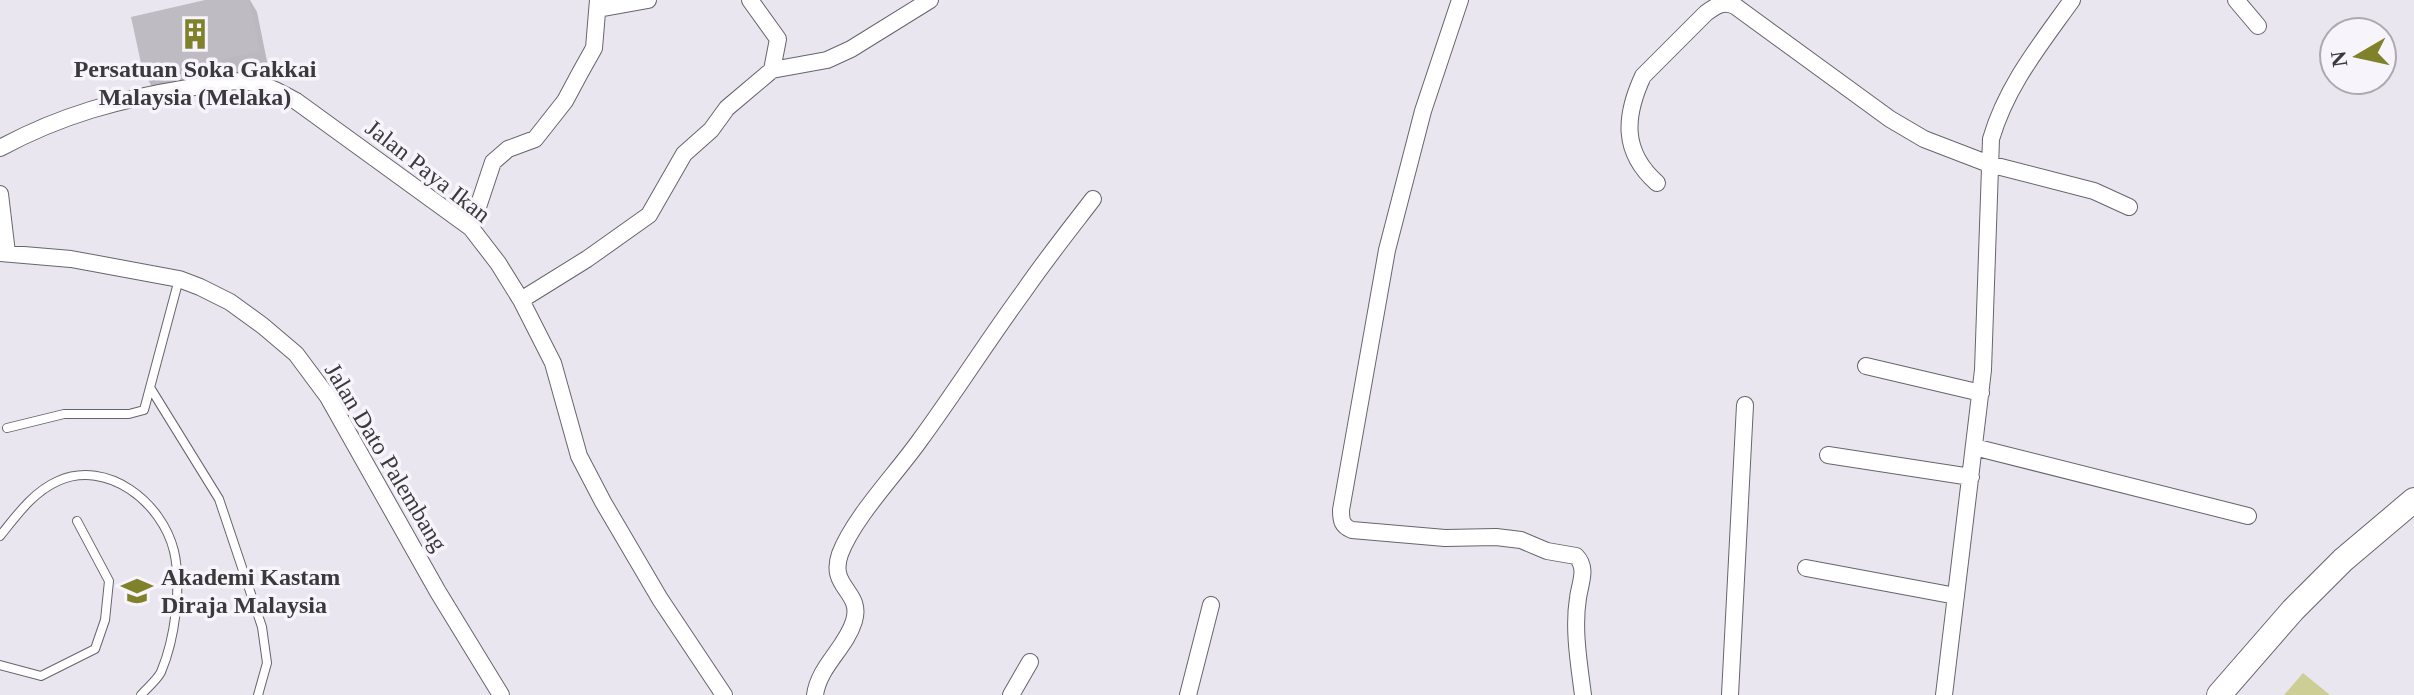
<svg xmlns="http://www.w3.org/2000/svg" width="2414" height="695" font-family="'Times New Roman',serif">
<rect width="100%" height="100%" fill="#eae6ef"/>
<path fill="#ccce96" d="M2303,673L2330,695H2284Z"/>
<path fill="#0003" d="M215,0H250L257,12L269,71L157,96L146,76Z"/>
<path fill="#bebbc3" d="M205,0H249L260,51L144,77L131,17Z"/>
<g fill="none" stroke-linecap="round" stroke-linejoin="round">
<defs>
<path id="service" d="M151,389L219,499L262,627L267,663L258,695
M7,428L64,414H129L144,410L179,279
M0,536C17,515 33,492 58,481C107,459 162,502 174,551C182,586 175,639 161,672C157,680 147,688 141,695
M0,665L41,676L95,649L105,620L109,581L77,521"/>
<path id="minor" d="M1460,0L1423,111L1387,250L1341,510C1341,521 1342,526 1352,530L1445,538L1496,537L1521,540L1547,551L1576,556C1588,568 1580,583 1578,598C1573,629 1579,664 1583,695
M2236,0L2258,26
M598,9L648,0
M772,70L827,60L851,49L930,0
M0,148C61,115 120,99 188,88C208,85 230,79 250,82C267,85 281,93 296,101L471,228L498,263L521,300L553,363L579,456L603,502L660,599L724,695
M1657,183C1622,152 1624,117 1643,76L1706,13C1717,5 1723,1 1735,6L1890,119L1924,139L1989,164L2094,191L2129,207
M0,194L7,253
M471,228L493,162L508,149L535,139L565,101L580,73L594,48L598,0
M0,253L71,259L179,279L200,287L230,302L263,326L296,354L328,397L438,592L501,695
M521,300L587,259L649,215L684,154L711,130L727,108L772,70L778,39L750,0
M1866,366L1981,393
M1974,447L2248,516
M1828,455L1971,477
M1806,568L1956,596
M815,695C819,666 846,648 854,621C863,591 828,588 840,554C854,517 896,474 920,440C956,391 988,340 1024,291C1046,259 1070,229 1093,199
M1011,695L1030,662
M1188,695L1211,605
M1730,695L1745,405
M1944,695L1983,370L1991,139C2007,85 2040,45 2072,0"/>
<path id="secondary" d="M2219,695L2293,610L2343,560L2414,500"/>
</defs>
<use href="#service" stroke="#68646c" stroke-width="10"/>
<use href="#minor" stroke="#68646c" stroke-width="18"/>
<use href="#secondary" stroke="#68646c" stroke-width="26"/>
<use href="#service" stroke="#fff" stroke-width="8"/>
<use href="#minor" stroke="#fff" stroke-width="16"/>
<use href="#secondary" stroke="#fff" stroke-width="24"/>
</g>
<defs>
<symbol id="building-bare" viewBox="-9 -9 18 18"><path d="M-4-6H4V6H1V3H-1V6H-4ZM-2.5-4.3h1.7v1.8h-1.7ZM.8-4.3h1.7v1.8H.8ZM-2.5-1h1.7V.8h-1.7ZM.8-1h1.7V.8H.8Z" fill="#80812b" stroke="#f8f4fc" stroke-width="2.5" paint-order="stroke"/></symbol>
<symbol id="university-bare" viewBox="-9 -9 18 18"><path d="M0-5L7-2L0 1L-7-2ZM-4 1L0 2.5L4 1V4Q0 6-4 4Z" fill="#80812b" stroke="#f8f4fc" stroke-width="2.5" paint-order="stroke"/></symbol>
</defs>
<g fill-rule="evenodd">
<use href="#building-bare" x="173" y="12" width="44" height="44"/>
<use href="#university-bare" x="115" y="569" width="44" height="44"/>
</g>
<g text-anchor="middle" stroke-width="7" stroke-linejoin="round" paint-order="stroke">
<g font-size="24" font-weight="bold" fill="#3b393c" stroke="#f8f4fc">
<text x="195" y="77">Persatuan Soka Gakkai<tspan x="195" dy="28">Malaysia (Melaka)</tspan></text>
<text x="161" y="585" text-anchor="start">Akademi Kastam<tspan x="161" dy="28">Diraja Malaysia</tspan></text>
</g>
<g font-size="24" fill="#3b393c" stroke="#f8f4fc">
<text transform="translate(428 171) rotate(38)" y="8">Jalan Paya Ikan</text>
<text transform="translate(386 457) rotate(59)" y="8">Jalan Dato Palembang</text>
</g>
</g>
<g transform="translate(2358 56) rotate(261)"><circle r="38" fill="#f8f4fc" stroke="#aca9af" stroke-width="2"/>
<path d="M0-6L14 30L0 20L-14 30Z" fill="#80812b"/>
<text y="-12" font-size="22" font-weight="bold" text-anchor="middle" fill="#3b393c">N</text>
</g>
</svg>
